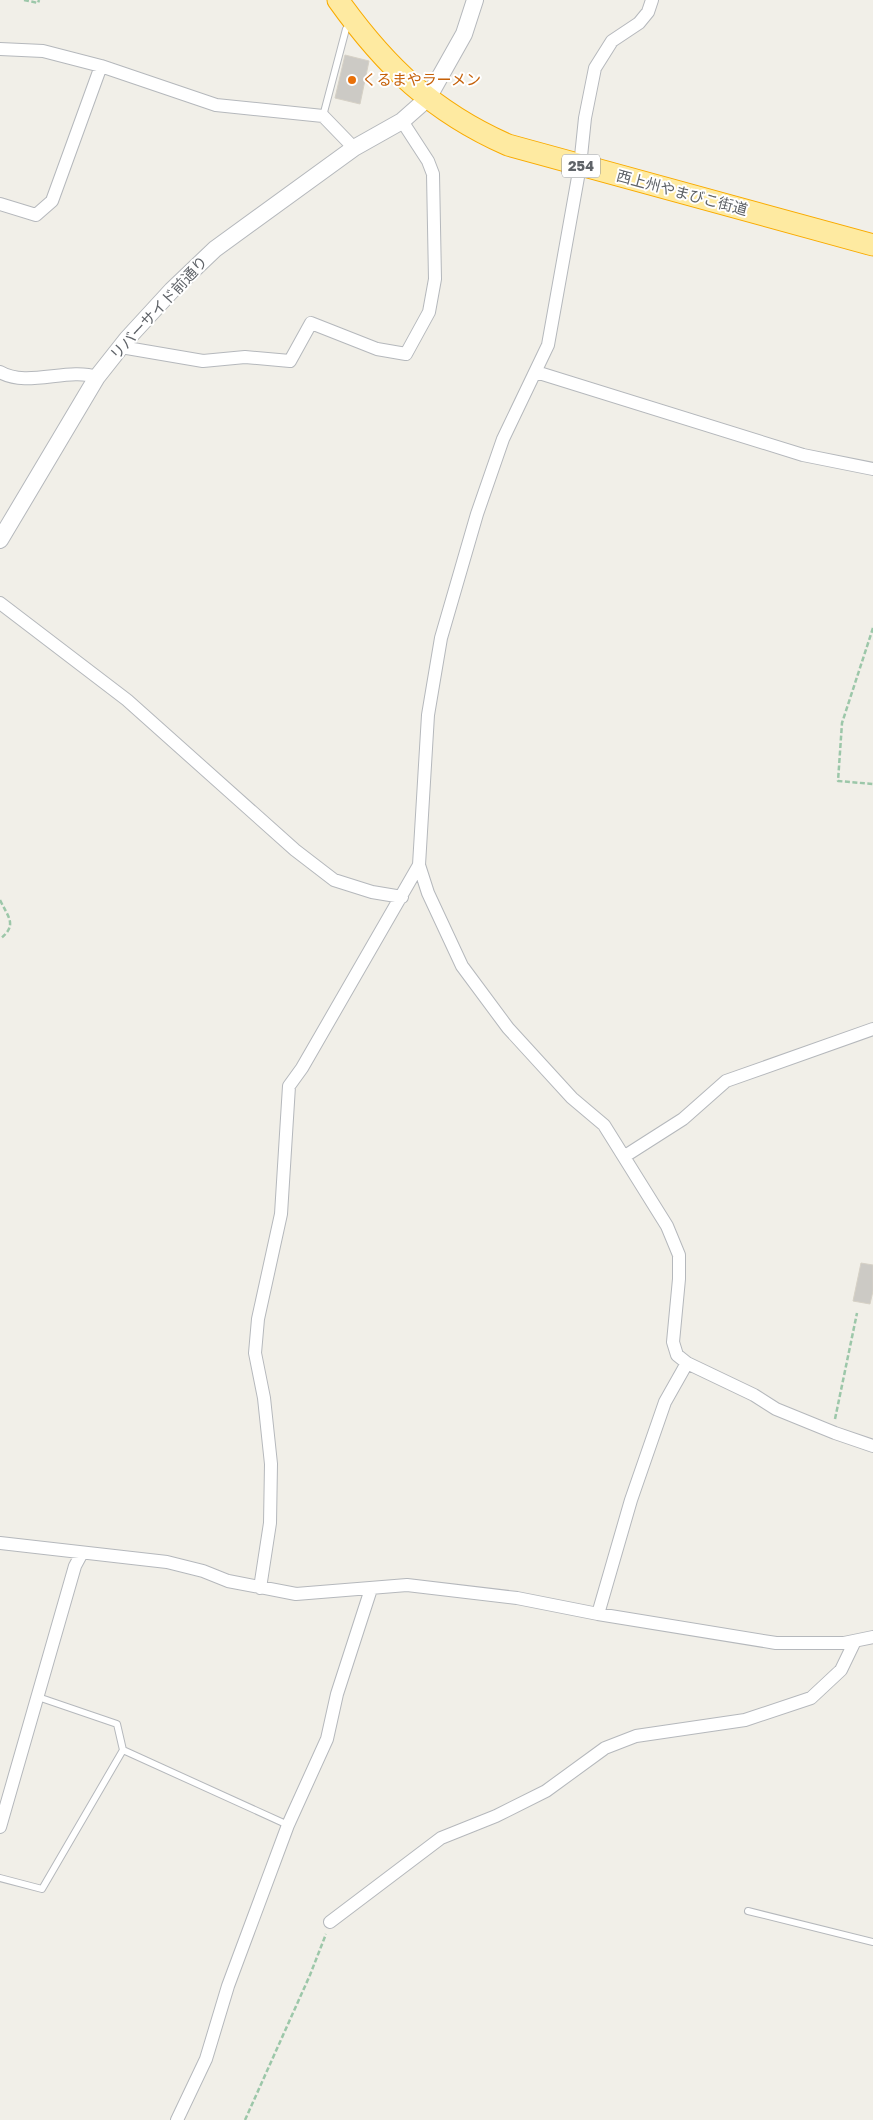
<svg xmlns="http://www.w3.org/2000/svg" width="873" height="2120" font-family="'Golos Text','Noto Sans JP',sans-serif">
<rect width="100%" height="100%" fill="#f1efe8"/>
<path fill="#cccac5" stroke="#d6d1c6" d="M345,55L369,61L360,104L335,98Z
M861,1263L873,1265V1291L870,1304L853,1301Z"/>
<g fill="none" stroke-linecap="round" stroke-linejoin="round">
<defs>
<path id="service" d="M323,116L346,29L353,23
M38,1697L117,1724L123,1750L288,1825
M0,1878L42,1889L123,1750
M748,1911L873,1942"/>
<path id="minor" d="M652,0L648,12L639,23L612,41L595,68L585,118L580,166L548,345L503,439L477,514L441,638L428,715L419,865L428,893L462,966L508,1028L572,1098L604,1125L667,1226L679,1255V1279L673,1342L677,1355L687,1363L754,1395L776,1409L835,1433L873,1446
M0,49L43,51L101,66L216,105L323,116L354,148
M0,204L36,215L52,201L101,66
M121,347L203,361L245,357L290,361L311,323L377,349L406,354L429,312L435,279L433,174L428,161L402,121
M0,372C27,388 68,367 97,377
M536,372L803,455L873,469
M0,603L127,700L295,850L334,880L372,892L402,897
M625,1156L683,1119L726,1081L873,1029
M0,1543L167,1562L203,1571L228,1581L296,1594L407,1585L517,1598L598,1614L776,1643H844L873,1637
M260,1588L270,1523L271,1464L264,1398L255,1353L258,1319L281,1214L289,1086L302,1068L419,865
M598,1614L631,1500L665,1402L687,1363
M0,1827L75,1566L82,1553
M330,1922L441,1838L496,1816L546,1791L605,1748L636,1736L745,1720L811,1698L841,1670L855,1641
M177,2120L206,2059L228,1986L288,1825L327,1739L337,1694L371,1589"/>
<path id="tertiary" d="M0,540L97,377L127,339L172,290L215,249L354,148L402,121L428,98L464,34L475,0"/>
<path id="trunk" d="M338,0C385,66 433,112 508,145L873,245"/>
</defs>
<use href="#service" stroke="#b5b8bc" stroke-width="8"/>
<use href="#minor" stroke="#b5b8bc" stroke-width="14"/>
<use href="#tertiary" stroke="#b5b8bc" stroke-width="18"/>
<use href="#trunk" stroke="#f9ab00" stroke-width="23"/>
<path stroke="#9cc7a9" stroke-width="2.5" stroke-dasharray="5 2.5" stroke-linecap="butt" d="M24,0L38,3L39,0
M873,628L842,723L838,781L873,784
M0,900C8,917 18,925 0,939
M835,1419L857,1313
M245,2120L310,1975L326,1934"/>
<use href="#service" stroke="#fff" stroke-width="6"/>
<use href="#minor" stroke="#fff" stroke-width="12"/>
<use href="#tertiary" stroke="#fff" stroke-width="16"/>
<use href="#trunk" stroke="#feeaa1" stroke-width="21"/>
</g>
<circle fill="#e8710a" stroke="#fff" stroke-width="2" cx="352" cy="80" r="5"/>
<g text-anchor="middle" stroke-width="4" stroke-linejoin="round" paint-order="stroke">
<rect fill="#fff" stroke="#8f9295" stroke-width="1" x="562" y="154.5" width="38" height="23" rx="4"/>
<g font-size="14" font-weight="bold" fill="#5f6368">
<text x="581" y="171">254</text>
</g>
<g font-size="15" fill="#c56008" stroke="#fff" text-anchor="start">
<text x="362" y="85">くるまやラーメン</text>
</g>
<g font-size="15" fill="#5f6368" stroke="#fff">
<text transform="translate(682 193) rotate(15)" y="5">西上州やまびこ街道</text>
<text transform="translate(159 308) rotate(-47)" y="5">リバーサイド前通り</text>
</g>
</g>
</svg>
